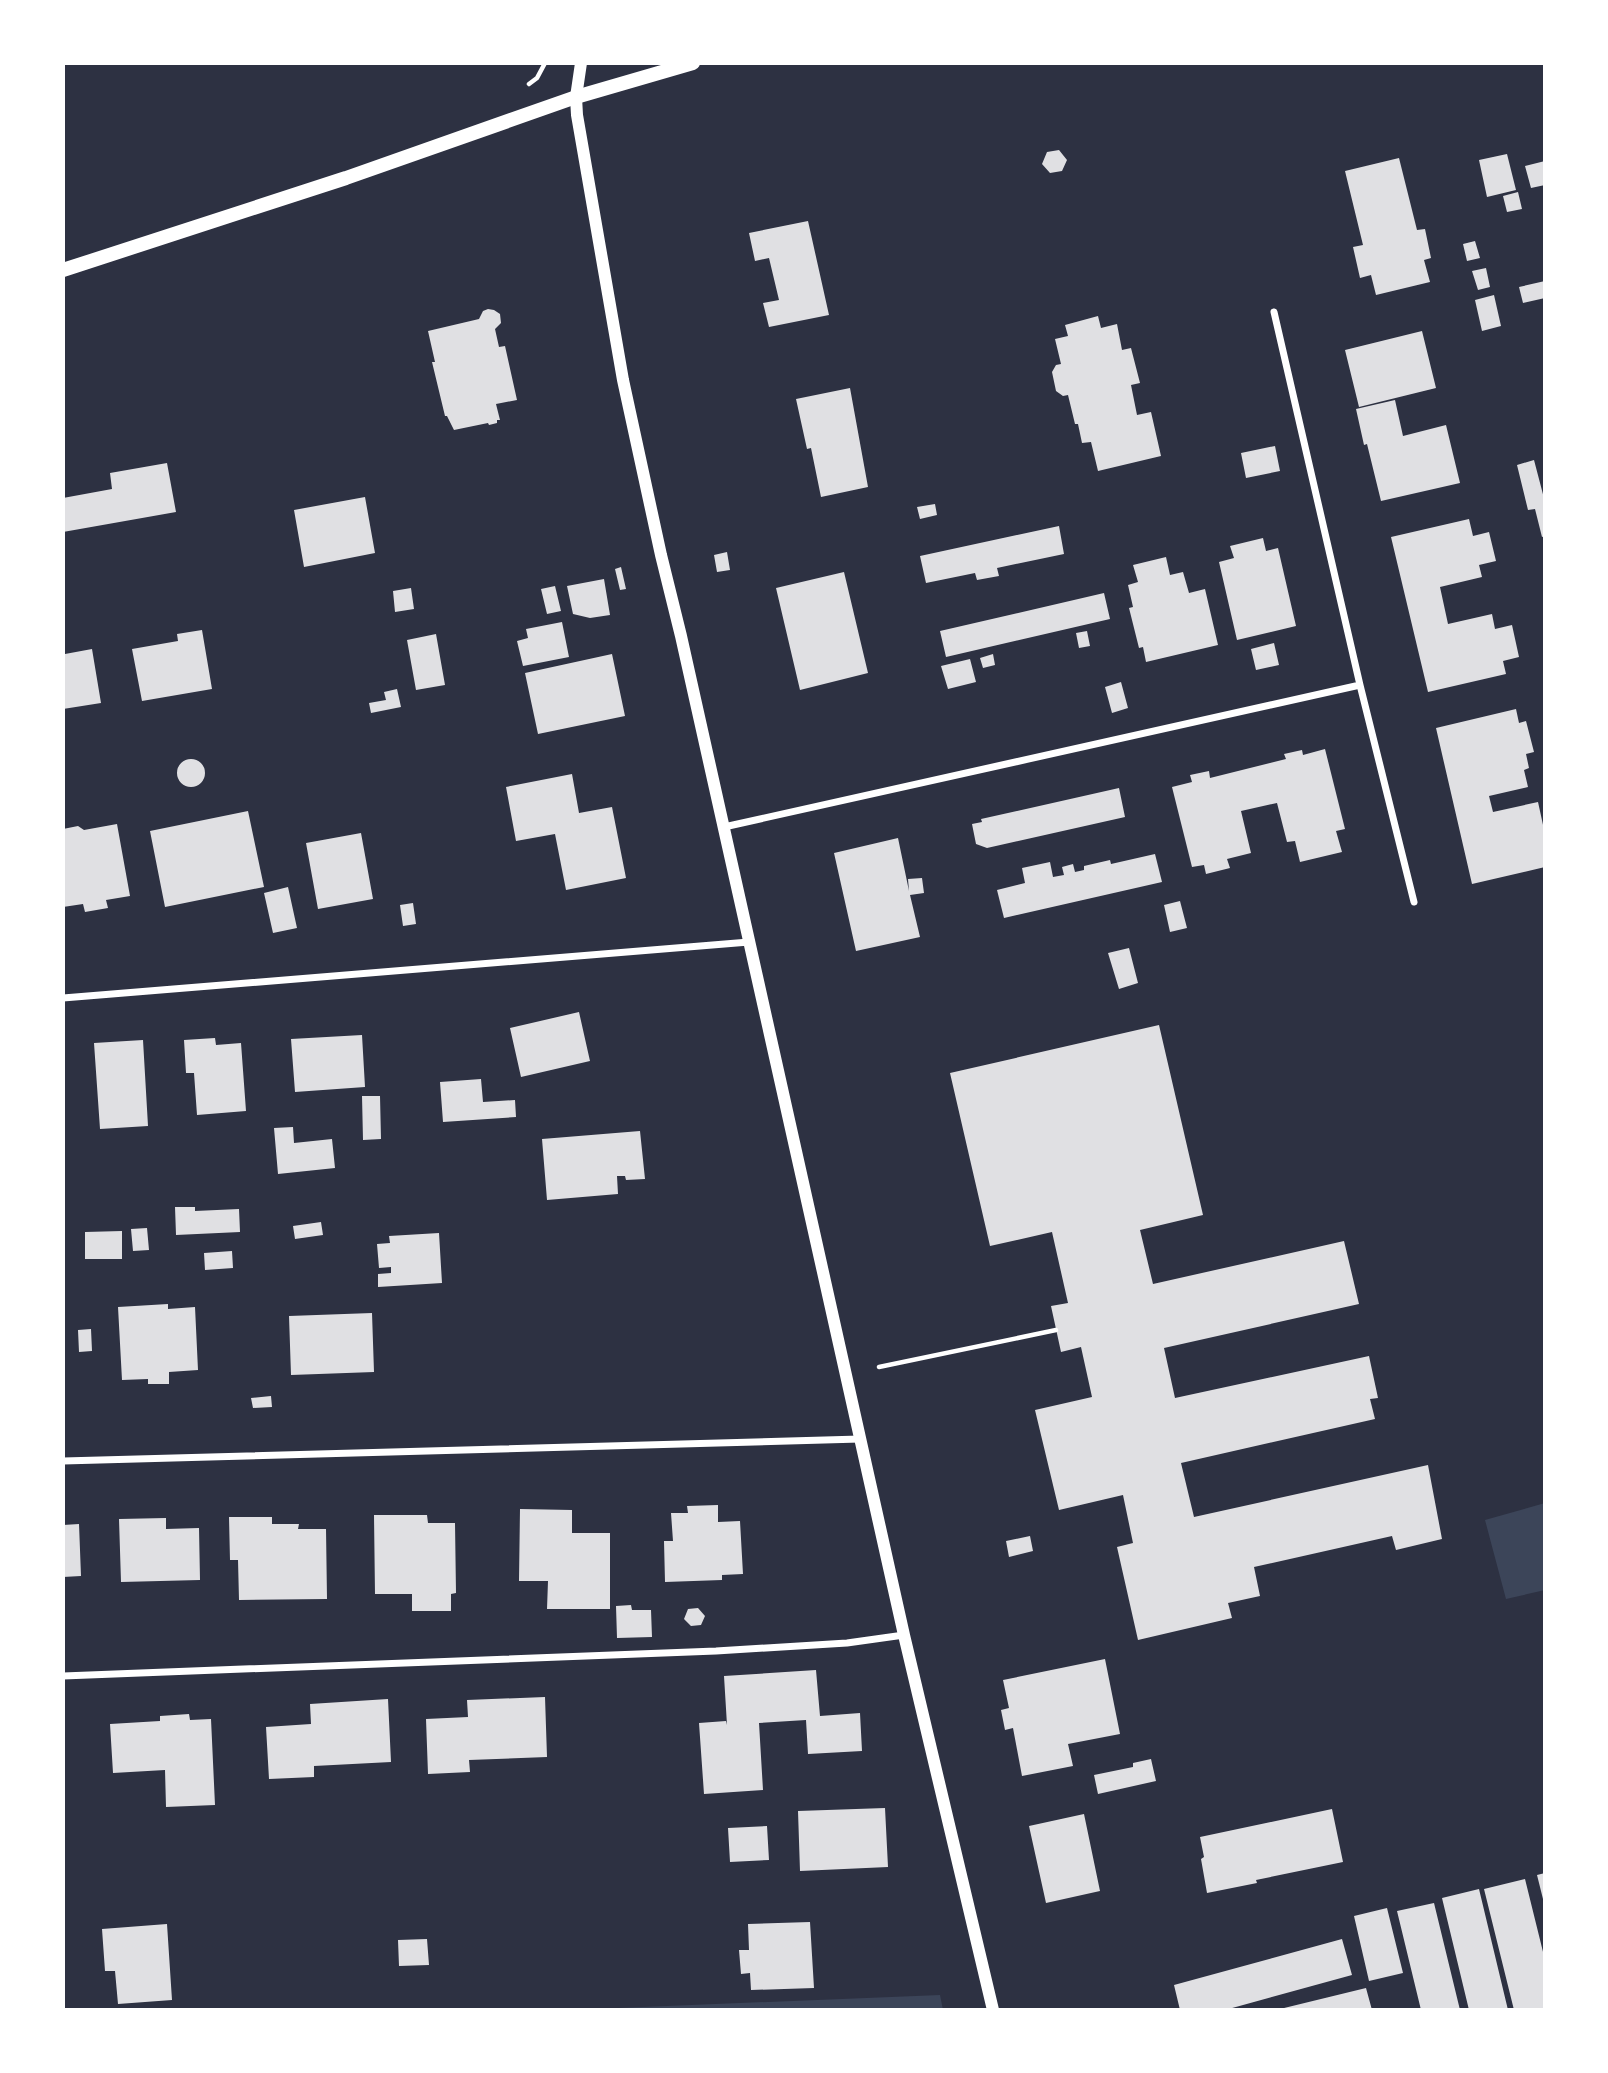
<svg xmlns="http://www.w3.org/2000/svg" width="1608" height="2073" font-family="Bitter,serif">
<rect width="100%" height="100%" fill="#2d3142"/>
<path fill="#3c4559" d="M1545,1503V1590L1506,1599L1485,1520Z
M940,1995L943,2010H569Z"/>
<path fill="#e0e0e3" d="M1059,150L1067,160L1062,171L1050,173L1042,164L1047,152Z
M1507,154L1516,190L1487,197L1479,160Z
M1399,158L1417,230L1425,229L1431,258L1424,260L1430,282L1376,295L1371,275L1360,278L1353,247L1363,245L1345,171Z
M1545,161V185L1531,188L1525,166Z
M1518,192L1522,209L1507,212L1503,196Z
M808,221L829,315L769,327L763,303L779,300L769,258L755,261L749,233Z
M1475,241L1480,258L1467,261L1463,244Z
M1486,268L1490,287L1478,290L1472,271Z
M1545,281V298L1523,303L1519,287Z
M1494,295L1501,326L1482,331L1475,300Z
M488,309L494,310L500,314L501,323L495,329L499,347L505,346L517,400L496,404L500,420H497V423L489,425L488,423L454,430L447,416H445L432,362H435L428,331L479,319L483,311Z
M1098,316L1101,328L1117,324L1122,350L1131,348L1140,383L1131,385L1137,415L1151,412L1161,456L1098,471L1091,442L1082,443L1078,424H1075L1068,395L1063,396L1056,391L1052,372L1056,365L1061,364L1055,339L1068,336L1065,325Z
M1422,331L1436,388L1359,407L1345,350Z
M850,388L868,487L821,497L811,448L807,449L796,399Z
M1395,400L1403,436L1446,425L1460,483L1381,501L1367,444L1364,445L1356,409Z
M1275,446L1280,471L1246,478L1241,453Z
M1534,460L1545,502V536L1542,537L1535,509L1528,510L1517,465Z
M167,463L176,512L63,532V498L112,489L110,473Z
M365,497L375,553L304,567L294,510Z
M935,504L937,515L920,519L917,507Z
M1469,519L1473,536L1489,532L1496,561L1479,565L1482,577L1440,587L1448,624L1492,614L1495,629L1512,625L1519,657L1503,661L1506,674L1428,692L1391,537Z
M1059,526L1064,554L997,568L999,576L977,580L975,573L926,583L920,556Z
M1263,538L1266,551L1278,548L1296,626L1237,640L1219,562L1234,558L1230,546Z
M727,552L730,570L717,572L714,555Z
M1166,557L1170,575L1183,572L1189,593L1205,589L1218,645L1146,662L1143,647L1139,648L1129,608L1133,607L1128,585L1138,582L1133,565Z
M621,567L626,589L620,590L615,569Z
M844,572L868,673L800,690L776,588Z
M604,579L610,615L590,618L573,614L567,586Z
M555,586L561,611L547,614L541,589Z
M411,588L414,609L395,612L393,591Z
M1104,593L1110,619L946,657L940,631Z
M562,622L569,657L523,666L517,641L528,638L526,629Z
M202,630L212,689L142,701L132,649L178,641L177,634Z
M1087,631L1090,646L1079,648L1076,633Z
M436,634L445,685L416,690L407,640Z
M1274,643L1279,665L1256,670L1251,649Z
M92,649L101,703L63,709L65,654Z
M612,654L625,716L538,734L525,673Z
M993,654L995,665L983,668L980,658Z
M970,659L976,682L948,689L941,666Z
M1121,682L1128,708L1112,713L1105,687Z
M397,689L401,707L371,713L369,703L386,700L384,692Z
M1516,709L1519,723L1526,721L1534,752L1526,754L1529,768L1524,770L1528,787L1489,796L1493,812L1538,802L1545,834V867L1472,884L1436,728Z
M1325,749L1345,829L1336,831L1342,852L1300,862L1295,841L1287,842L1277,803L1241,811L1251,853L1227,859L1230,868L1206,874L1204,865L1192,867L1172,787L1192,782L1190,775L1209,771L1210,778L1286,759L1284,754L1302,750L1303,755Z
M177 773a14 14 0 1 1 28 0a14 14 0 1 1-28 0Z
M572,774L579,813L612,807L626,878L566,890L555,834L516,841L506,787Z
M1119,788L1125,817L987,848L976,844L972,824L982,822L981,819Z
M248,811L264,887L165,907L150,831Z
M117,824L130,896L106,900L108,908L85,912L83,904L63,907V829L78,826L84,830Z
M361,833L373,899L318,909L306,843Z
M898,838L909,891L908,879L922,878L924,893L910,895L920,937L856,951L834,853Z
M1155,854L1162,882L1004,918L997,890L1025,883L1022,868L1050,862L1053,877L1064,875L1062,867L1073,864L1075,872L1084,870V866L1110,860L1111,864Z
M288,887L297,928L273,933L264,893Z
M1180,901L1187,928L1170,932L1164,905Z
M413,903L416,924L403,926L400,905Z
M1129,948L1138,983L1119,989L1108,953Z
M579,1012L590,1061L521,1077L510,1028Z
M1159,1025L1203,1215L1140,1230L1153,1284L1344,1241L1359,1304L1164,1348L1175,1398L1369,1356L1378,1398L1370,1399L1375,1419L1181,1463L1194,1517L1428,1465L1442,1539L1396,1550L1392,1536L1254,1567L1260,1596L1228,1603L1232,1618L1138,1640L1117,1547L1133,1543L1123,1495L1059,1510L1035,1410L1092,1397L1081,1347L1061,1352L1051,1306L1068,1303L1052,1232L990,1246L950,1073Z
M362,1035L365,1087L295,1092L291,1039Z
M215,1038L216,1045L241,1043L246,1111L197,1115L194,1073H186L184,1040Z
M143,1040L148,1126L100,1129L94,1043Z
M481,1079L483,1102L515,1100L516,1117L443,1122L440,1082Z
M362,1096H380L381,1139L363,1140Z
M293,1127L294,1143L332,1139L335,1168L278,1174L274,1128Z
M640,1131L645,1179L626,1180L625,1176H617L618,1194L547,1200L542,1139Z
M175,1207H195V1211L239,1209L240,1232L176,1235Z
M321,1222L323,1235L295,1239L293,1226Z
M147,1228L149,1250L133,1251L131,1229Z
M122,1231V1259H85V1232Z
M439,1233L442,1283L378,1287V1274L391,1273V1267L379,1268L377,1244L390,1243L389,1236Z
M232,1251L233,1268L205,1270L204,1253Z
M168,1304V1309L195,1307L198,1370L169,1372V1384H148V1379L122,1380L118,1307Z
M372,1313L374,1372L291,1375L289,1316Z
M91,1329L92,1351L79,1352L78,1330Z
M271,1396L272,1407L253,1408L251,1398Z
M718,1505V1522L740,1521L743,1574L722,1575V1580L665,1582L664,1541H673L671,1513H688L687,1506Z
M520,1509L572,1510V1533H610V1609H547L548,1581H519Z
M374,1515H427L428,1523H455L456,1593L451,1594V1611H412V1594H375Z
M229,1517H272V1524H299L298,1529H326L327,1599L239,1600L238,1560H230Z
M166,1518V1529L199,1528L200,1580L121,1582L119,1519Z
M79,1524L81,1576L63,1577V1525Z
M1030,1536L1033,1551L1009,1557L1006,1541Z
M631,1605L632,1610H651L652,1637L617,1638L616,1606Z
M698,1608L705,1616L701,1625L691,1626L684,1619L688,1609Z
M1105,1659L1120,1734L1068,1744L1073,1766L1022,1776L1013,1728L1005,1730L1001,1710L1009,1708L1003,1680Z
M816,1670L820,1716L860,1713L862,1751L808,1754L806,1720L759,1723L763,1790L704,1794L699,1723L726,1721L727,1725L724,1676Z
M545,1697L547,1757L469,1760L470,1772L428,1774L426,1719L468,1717L467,1700Z
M388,1699L391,1762L314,1766V1777L269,1779L266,1727L311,1724L310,1704Z
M189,1714L190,1720L211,1719L215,1805L166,1807L165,1770L113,1773L110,1724L160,1721V1716Z
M1151,1759L1156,1781L1098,1794L1094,1775L1133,1767V1763Z
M885,1808L888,1867L800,1871L798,1811Z
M1332,1809L1343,1862L1256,1880L1257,1883L1207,1893L1201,1859L1204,1857L1200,1837Z
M1084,1814L1100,1891L1046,1903L1029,1826Z
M767,1826L769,1860L730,1862L728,1828Z
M1545,1873V1903H1544L1537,1875Z
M1525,1879L1545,1960V2010H1514L1484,1889Z
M1479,1889L1508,2010H1469L1442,1898Z
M1434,1903L1460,2010H1421L1397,1911Z
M1387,1908L1403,1973L1369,1981L1354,1916Z
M810,1922L814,1988L751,1990L750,1973L741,1974L739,1950H749L748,1924Z
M167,1924L172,2000L118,2004L115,1971H105L102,1929Z
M427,1939L429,1965L399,1966L398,1940Z
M1342,1939L1352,1975L1225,2010H1180L1174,1985Z
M1366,1988L1372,2010H1280V2009Z"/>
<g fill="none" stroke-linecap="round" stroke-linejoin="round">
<path stroke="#fff" stroke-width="4.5" d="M529,84L537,78L545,63
M879,1367L1056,1330"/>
<path stroke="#fff" stroke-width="7" d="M1274,312L1360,685L1414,902
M724,827L1360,685
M63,998L749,942
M63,1461L860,1439
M63,1676L716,1651L847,1643L904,1635"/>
<path stroke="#fff" stroke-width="12" d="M581,63L576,97L577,115L623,380L661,555L681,636L904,1635L993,2010"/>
<path stroke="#fff" stroke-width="14" d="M63,270L346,178L576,97L693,63"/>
</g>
<rect width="1608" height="2073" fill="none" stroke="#ffffff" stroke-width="130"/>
</svg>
